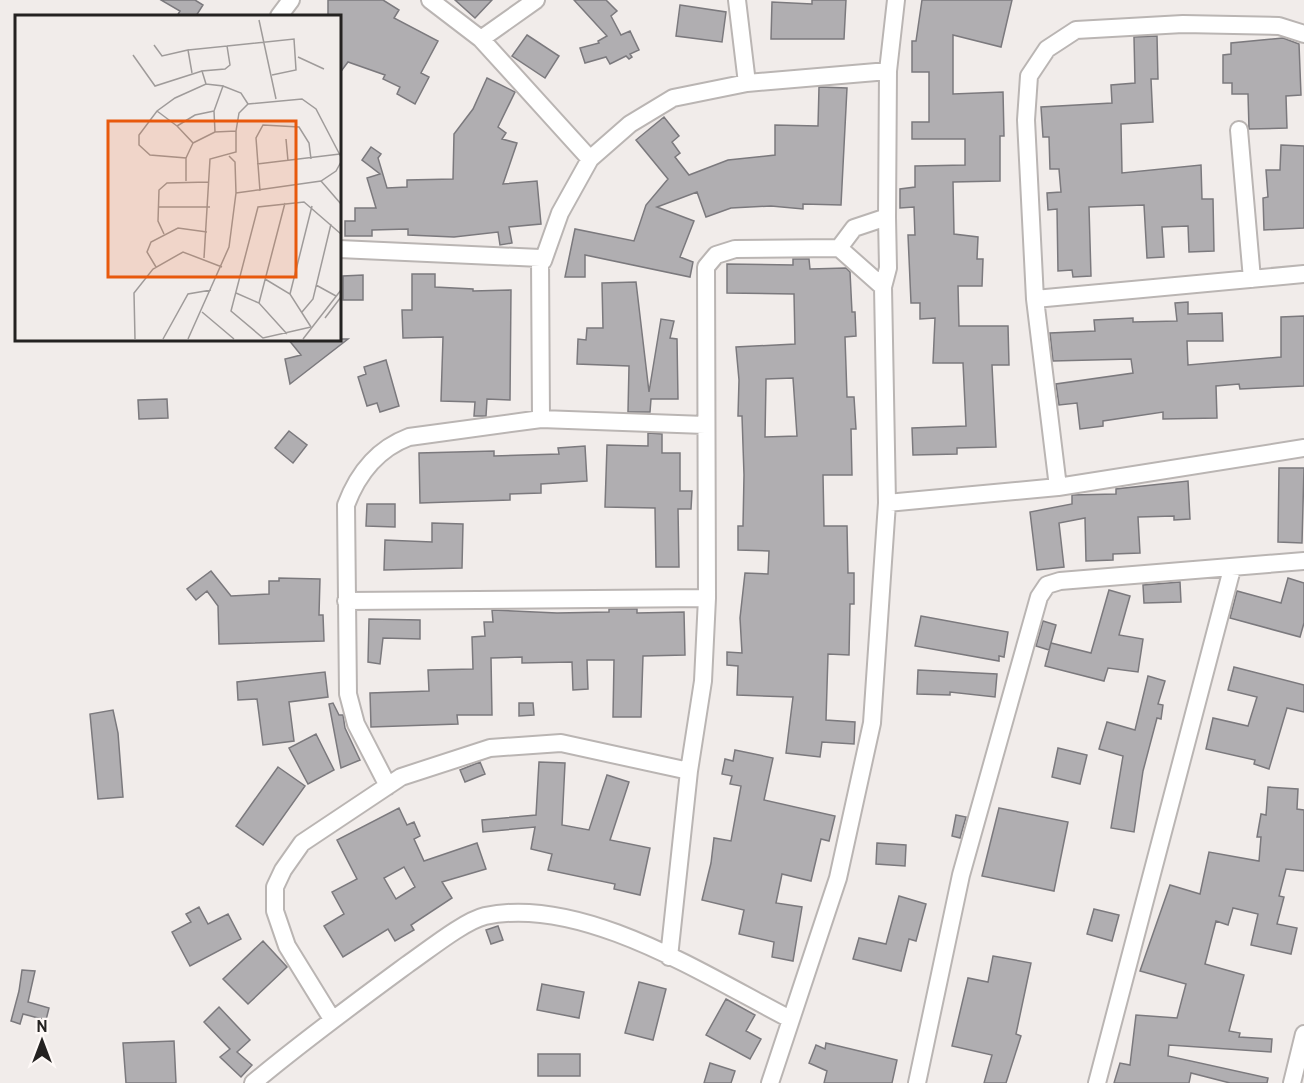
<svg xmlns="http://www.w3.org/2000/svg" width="1304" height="1083" font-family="Overpass,sans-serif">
<rect width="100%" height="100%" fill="#f1ecea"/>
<path fill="#b0aeb1" stroke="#7b797d" stroke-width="1.5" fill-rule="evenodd" d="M161,0H195L203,5L196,16H177L180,11Z
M328,0H383L399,10L394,18L438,41L421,73L429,77L415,104L397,94L400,87L383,79L385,75L348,62L339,74V16H328Z
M455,0H492L475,18Z
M574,0H606L617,11L611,16L621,35L630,31L639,50L630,54L632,57L629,59L626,56L610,64L606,57L585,63L580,48L599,43L598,41L607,36Z
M812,0H846L844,39H771L772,2L812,4Z
M922,0H1012L1001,47L953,35V94L1003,92L1004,136H1000V181L953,182L954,234L978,237L977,259H983L982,286H958L959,326H1008L1009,365H992L996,447L957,448V454L913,455L912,428L966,426L963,363H933L935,318L920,319V303H911L908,235H915L914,207L900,208V189L915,187V166L965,165V139H912V122H929V72H912V41H916Z
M680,5L726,12L722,42L676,36Z
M527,35L559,56L545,78L512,56Z
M1157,36L1158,79H1151L1153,122L1121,124L1122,173L1201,165L1202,199H1213L1214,251L1189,252L1188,226L1162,227L1164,257L1147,258L1144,205L1089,207L1091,276L1073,277L1072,270L1058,271L1057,209L1048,210L1047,193L1061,192L1059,169H1050L1049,137H1043L1041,107L1112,103L1111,85L1135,83L1134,37Z
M1283,38L1299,44L1301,95L1286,96L1287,128L1249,129L1248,94H1232V83H1223V55L1231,54V43Z
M487,78L515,92L498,127L506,133L502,139L517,143L503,184L537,181L541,224L509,227L512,243L500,245L498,232L454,237L408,235V229L372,230V236H345V221H355V208H376L367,178L380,174L362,160L371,147L381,154L378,158L387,188L407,187V180L453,179L454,134L473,109Z
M819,87L847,88L841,205L803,204V209L771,206L731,208L706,217L697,192L657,207L694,221L680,257L693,262L690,277L585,255V277H565L575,229L634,241L646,205L668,179L636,140L664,117L679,136L672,142L680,153L675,157L689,175L728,160L775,155V125L818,126Z
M1281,145L1304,146V228L1264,230L1263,198L1268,197L1266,170H1280Z
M793,259H809L810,269L846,268L850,272L852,312H855L856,336L845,337L847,397H854L856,429H851L852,475H823L824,526H847L848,573H854V604H850L849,655L828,654L826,720L855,722L854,744L822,742L820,757L786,753L793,697L737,695L738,666L727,665V652L742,653L740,618L745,573L768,574L769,551L738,550V526H743L744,475L742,416H738L739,380L736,347L795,344L794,294L727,293V264L793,265ZM793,378L797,436L765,437L766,379Z
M412,274H435V287L473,289V291L511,290L510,400L487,399L486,416H474L475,402L441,401L443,337L403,338L402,310H412Z
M363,275V300H343V276Z
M636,282L649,392L661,319L674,321L670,338L677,339L678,399H651L650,412H628L629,366L577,364L578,339L586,340L587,328H603L602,283Z
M1188,302V314L1222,313L1223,341H1187L1188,365L1281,357V317L1304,316V386L1240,389L1239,384L1216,386L1217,418L1163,419V412L1103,421V426L1080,429L1077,403L1059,405L1056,384L1133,373L1131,359L1053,361L1050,333L1095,331L1094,320L1133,318V322L1177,321L1175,303Z
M288,339H348L290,384L285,359L301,355Z
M386,360L399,406L380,412L377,403L367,406L358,377L366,374L364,367Z
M167,399L168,418L139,419L138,400Z
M289,431L307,445L293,463L275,448Z
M648,433L662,434V453H680V491H692L691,509H678L679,567H656L655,508L605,507L607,445L648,446Z
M585,446L587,481L541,484V493L510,494V500L420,503L419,453L494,451V456L559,454L558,448Z
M1279,468H1304L1302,543L1278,542Z
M1188,481L1190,519L1174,520V516L1138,517L1140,553L1113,554V560L1086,561L1085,518L1059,523L1064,567L1037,570L1030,512L1072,504V495L1116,494V489Z
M367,504H395V527L366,526Z
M432,523L463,524L462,568L384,570L385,540L432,542Z
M211,571L231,596L269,594V581H279V578L320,579L319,615H323L324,641L219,644L218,606L207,591L196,600L187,589Z
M1288,578L1304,583V623L1300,637L1230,618L1237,591L1281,603Z
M1180,582L1181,602L1144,603L1143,585Z
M1109,590L1130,596L1119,635L1143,639L1138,672L1108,668L1104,681L1045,666L1051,643L1091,653Z
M609,609H637V613L684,612L685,655L643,656L641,717H613L614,660H587L588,689L573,690L572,662L522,663V657L491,658L492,715H457L458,724L371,727L370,693L429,691L428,670L473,669L472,637L485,636L484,622H493L492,610L557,613L609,612Z
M921,616L1008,632L1004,657L999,656V661L915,646Z
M369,619L420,620V639L383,638L380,664L368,662Z
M1043,621L1056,625L1049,650L1036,646Z
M1234,667L1304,685V712L1287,708L1269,769L1254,764L1255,760L1206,749L1213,718L1248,726L1257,697L1228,690Z
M918,670L997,674L995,697L950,692V695L917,694Z
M325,672L328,697L289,702L294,741L263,745L257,699L238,700L237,682Z
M1148,676L1165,681L1158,704L1163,705L1161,719L1157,718L1143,771L1134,832L1111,828L1123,756L1099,749L1107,722L1135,730Z
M333,703L339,715H343L345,728L360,760L341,768L329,704Z
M519,703H533L534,715L519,716Z
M113,710L118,733L123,797L98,799L90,714Z
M316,734L334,770L308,784L289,748Z
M1058,748L1087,755L1080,784L1052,777Z
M735,750L773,758L764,800L835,816L829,841L821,839L811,881L782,874L776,903L802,907L793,961L772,957L774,942L739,934L744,910L702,900L711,863L714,838L731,841L741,786L730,784L732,776L722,774L725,759L733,761Z
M480,762L485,774L465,782L460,770Z
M539,762L565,763L562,825L589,830L607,775L629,782L610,840L650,848L640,895L614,889L615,884L548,870L552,854L531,849L535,827L483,832L482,820L536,815Z
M278,767L305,786L263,845L236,826Z
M1268,787L1298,789L1297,809L1304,810V871L1286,869L1279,896L1284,897L1277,924L1297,928L1291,954L1251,945L1258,914L1233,908L1228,925L1216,921L1205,964L1244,975L1229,1031L1240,1033L1239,1037L1272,1039L1271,1052L1169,1045L1168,1056L1268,1078L1267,1083H1230L1191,1073L1189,1083H1114L1120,1063L1130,1065L1136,1015L1177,1018L1186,984L1140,971L1170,885L1200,894L1209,852L1259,861L1261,837H1257L1261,814L1266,815Z
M399,808L407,825L414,822L420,836L414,839L424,861L477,843L486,869L442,882L452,898L411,925L414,930L395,941L388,929L343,957L324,926L344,914L332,892L357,879L337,840ZM404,867L415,887L396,899L384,878Z
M999,808L1068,822L1054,891L982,876Z
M956,815L966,817L960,838L952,836Z
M877,843L906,845L905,866L876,864Z
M899,896L926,904L916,941L909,939L901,971L853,959L859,938L886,944Z
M199,907L208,924L228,914L241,939L190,966L172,932L191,922L186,914Z
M1094,909L1119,915L1112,941L1087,934Z
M498,926L503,940L491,944L486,930Z
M263,941L287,967L248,1004L223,979Z
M993,956L1031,963L1016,1034L1021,1036L1006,1083H984L992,1055L952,1046L968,978L988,982Z
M22,970L35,971L28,1002L49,1008L46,1020L23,1014L20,1024L11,1021L19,991Z
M639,982L666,989L653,1040L625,1033Z
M542,984L584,992L579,1018L537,1010Z
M726,999L755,1015L746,1031L761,1039L750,1059L706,1035Z
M219,1007L250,1040L237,1052L252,1065L241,1077L220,1057L230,1049L204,1022Z
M174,1041L176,1083H126L123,1043Z
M826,1043L897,1060L892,1083H824L827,1071L809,1063L816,1045L825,1049Z
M538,1054H580V1076H538Z
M710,1063L735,1071L731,1083H704Z"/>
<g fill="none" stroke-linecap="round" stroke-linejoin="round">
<defs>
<path id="street" d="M430,0L481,39
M536,0L481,39L590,159L560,213L543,261L540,258
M737,0L747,83L888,71L887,217L854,228L839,248
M279,16L291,0
M888,71L896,0
M1239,130L1252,279
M590,159L630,124L673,98L747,83
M339,249L540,258L541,419
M883,287L888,268L887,217
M1035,299L1304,274
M1058,487L1035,299L1026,120L1029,76L1047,49L1076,30L1183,24L1279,26L1304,34
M887,503L1058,487L1304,448
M346,601L707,598
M388,786L356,724L348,694L346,505C358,473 377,449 409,437L541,419L705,425
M669,957L689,771L703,681L707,598L706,267L716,255L735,249L839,248L883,287L887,503L872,723L838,878L770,1083
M332,1019L287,946L275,911V887L283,870L302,843L401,777L490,748L561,743L689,771
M253,1083C303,1041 355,1003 408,964C427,951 464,921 485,916C583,895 706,976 790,1019
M917,1083L961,875L1039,597L1047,585L1060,581L1304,561
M1097,1083L1232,569
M1292,1083L1304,1034"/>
</defs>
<use href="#street" stroke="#bab5b3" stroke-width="20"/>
<use href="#street" stroke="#fff" stroke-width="16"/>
</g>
<g transform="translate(15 15)">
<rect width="326" height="326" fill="#f1ecea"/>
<path fill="none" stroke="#9f9b9a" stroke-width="1.5" d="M244,5L261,84M139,30L147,41L173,35L177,58M212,31L279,24L281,55L257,60M173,35L212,31L215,50L210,54L187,56L191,69M118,40L140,71L187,56M283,42L309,54M208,71L226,78L233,89M142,96L162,111M221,116L224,98L233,89L287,84L301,94L326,142M271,124L273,146M178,128L200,117M171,143L178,128L162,111L180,100L199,96M242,149L325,139M171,166V143L135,140L124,130V120L142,96L160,83L191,69L208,71L199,96L200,117L221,116V137L195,144L189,243M306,166L326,189M245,176L241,123L248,110L284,112L294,128L296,144M221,178L306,166L321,156L326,147M143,192H195M149,219L143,206L144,175L152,168L194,167M141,252L132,237L136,227L163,213L192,217M250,264L275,279L296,312M301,270L321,281M221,278L244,288L272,319M275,279L297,191M244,288L270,188M187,297L219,324M287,297L298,284L316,209M310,303L326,282M296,312L248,323L216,296L243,192L289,187L326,219M120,324L119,278L138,254L168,237L207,252M148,324L173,279L196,275M173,324L214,232L221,178L220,147L214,141M288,324L326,275"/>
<path fill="#e8590c" fill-opacity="0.15" stroke="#e8590c" stroke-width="3" d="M93,106H281V262H93Z"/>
<rect width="326" height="326" fill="none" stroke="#242221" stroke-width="3"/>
</g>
<g transform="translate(42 1041)" stroke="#fef9f7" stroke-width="4.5" paint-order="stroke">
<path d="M0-4.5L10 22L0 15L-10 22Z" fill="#242221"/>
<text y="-9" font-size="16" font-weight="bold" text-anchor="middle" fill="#242221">N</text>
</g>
</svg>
